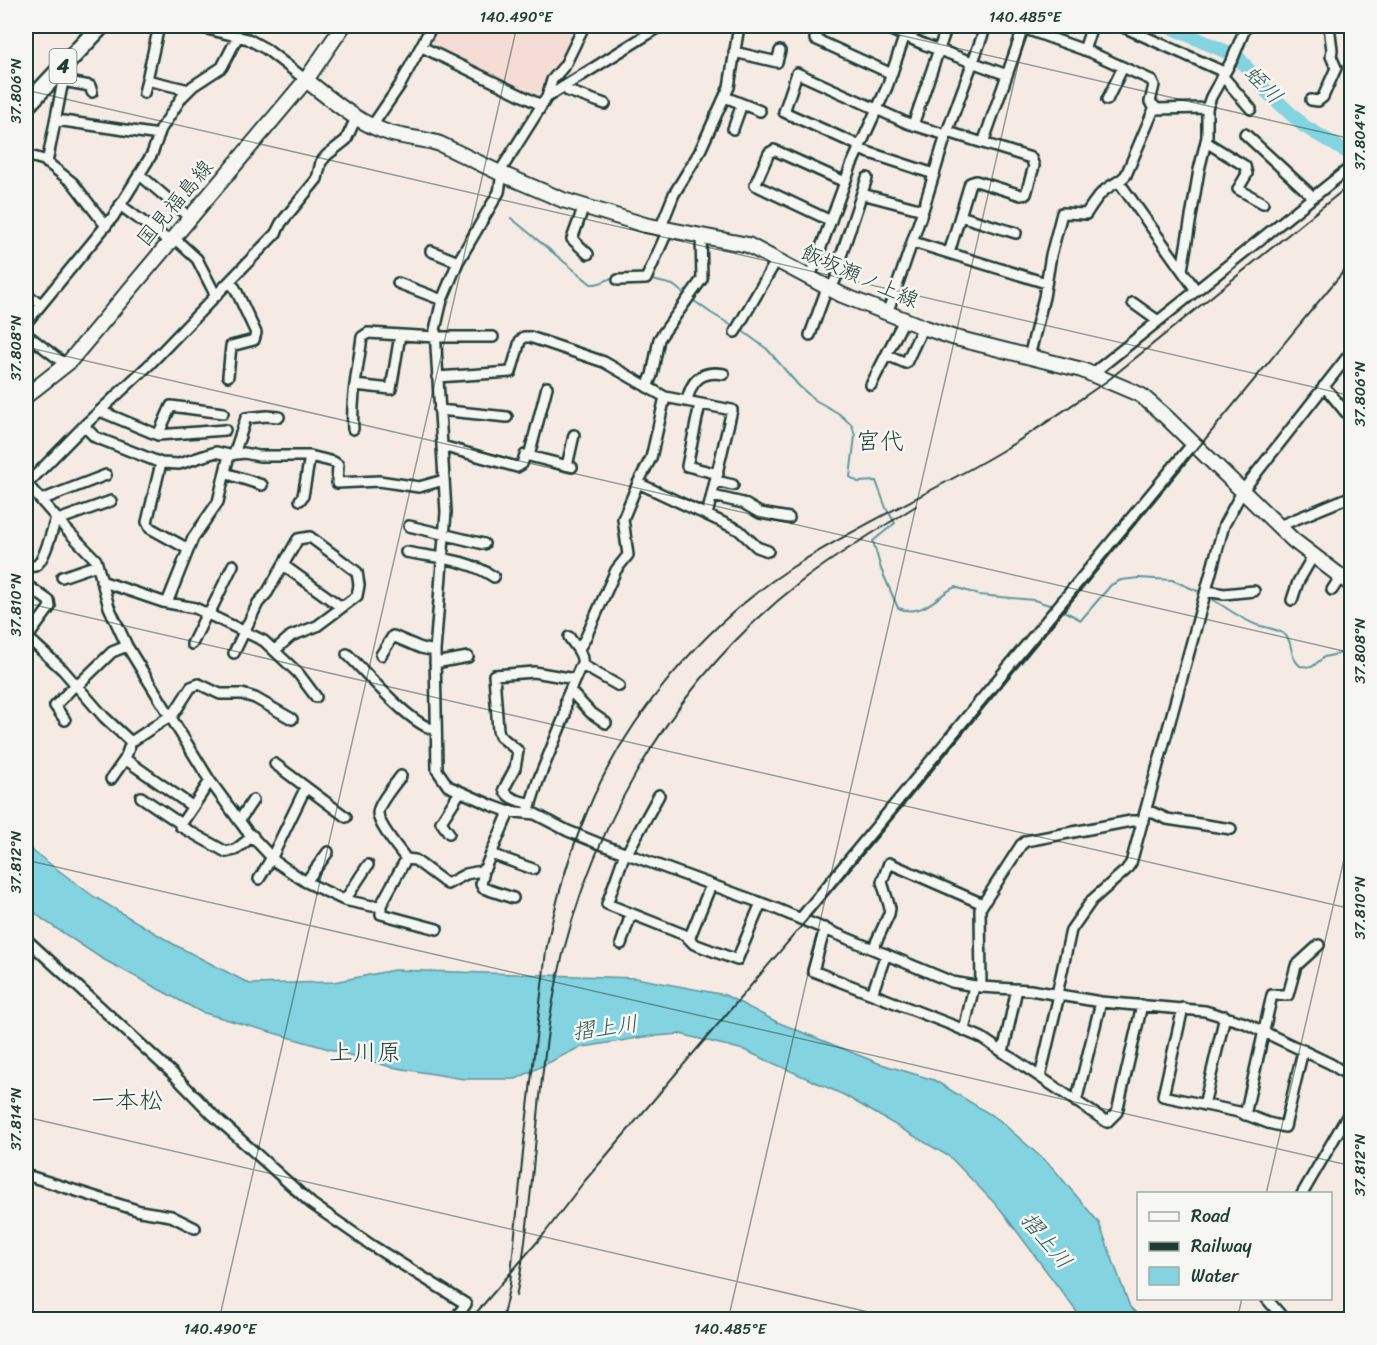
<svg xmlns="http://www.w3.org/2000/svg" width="1377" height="1345" font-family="Sriracha,'Klee One',sans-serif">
<rect width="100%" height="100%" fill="#f6eae5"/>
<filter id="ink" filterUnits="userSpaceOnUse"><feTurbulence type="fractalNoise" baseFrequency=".0167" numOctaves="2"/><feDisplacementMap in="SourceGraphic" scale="12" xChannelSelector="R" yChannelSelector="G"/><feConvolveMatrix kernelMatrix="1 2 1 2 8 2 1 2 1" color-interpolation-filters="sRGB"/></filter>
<g filter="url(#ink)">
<path fill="#f5dcd5" d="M436,26H581L562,63L539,97H535L426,44Z"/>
<path fill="#84d3e1" stroke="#5c979c" stroke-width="1.5" d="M26,846L93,896L175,945L250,984L334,982L394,970L636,978L725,995L777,1022L878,1063L934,1080L998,1119L1053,1168L1099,1223L1130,1307L1142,1319H1082L1001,1210L950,1157L844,1095L744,1050L680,1034L644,1037L578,1048L516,1079H464L391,1067L201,1012L101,958L42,919L26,904Z"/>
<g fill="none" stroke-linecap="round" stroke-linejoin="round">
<path stroke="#5c979c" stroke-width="2" d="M511,218L591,284C608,285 612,271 630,275
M648,279L673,285L686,295
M690,298L711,313L736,328
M741,330L767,349L799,386L815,400L838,413L852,425L855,436L850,477L858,482L876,481L886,508L895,523L873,541L881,569L898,608C923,618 936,596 955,587L979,595L1034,600L1055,607
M1207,596C1223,605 1240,619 1257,625C1266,628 1275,628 1284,634C1294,641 1288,656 1300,666L1312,667L1324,657L1352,651
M1060,609L1081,620L1111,585L1121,580L1139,578L1172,580L1202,593"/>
<path stroke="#84d3e1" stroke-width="14" d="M1168,26L1238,57L1266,91L1304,126L1352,155"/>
<defs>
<path id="street" d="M195,26L248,39L266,49L306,80
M821,26L815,39L892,74
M882,26L923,44L1007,75L1024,26
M1121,26L1224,72
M1023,28L1090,52L1151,80L1154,85L1150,102L1157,109
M422,47L541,105
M1084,50L1092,26
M734,52L777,62L780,51
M61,78L63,81L90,86L92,92
M1221,78L1226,80L1251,109
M147,80L189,90
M563,87L568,91L605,104
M144,93L159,26
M547,97L552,80L565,65L584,26
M725,97L760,111
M1107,100L1123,67
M1311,100L1318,101L1323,97L1336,68L1331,56L1332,50L1329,26
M56,120L159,135
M913,125L947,26
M372,126L400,85L432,26
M733,129L742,104
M948,132L1031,158L1034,166L1026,194L1021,195L976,181L970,183L949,253
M1245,134L1312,196
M1206,142L1245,166L1247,174L1238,189L1263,203
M983,143L1007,75
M860,146L784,112L797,73L907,123L946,135
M858,149L934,174
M26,155L44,160L73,183L106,226
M47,163L63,81
M499,173L547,97L661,26
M139,174L190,218
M502,174L499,192L458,262L442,300L435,330L446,512L435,651L437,770L448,786L493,806L507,811L535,814L568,831L600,844L772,907L952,982L981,987L1030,990L1101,1002L1205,1011L1245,1023L1331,1064L1352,1078
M1119,182L1196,290
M862,194L923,210L946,135L986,26
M120,205L169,241
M584,206L572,239L588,254
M960,216L1016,233
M831,221L755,185L769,153L774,150L845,182
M660,229L674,194L699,153L729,87L739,26
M173,237L197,259L216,296
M913,242L1046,283
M431,251L458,262
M1182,270L1199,170L1207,137V108L1211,97L1233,58L1246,26
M810,277L851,166L887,87L908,26
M618,280L646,279L668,230
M398,283L442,300
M831,289L840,269L841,256L867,178
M26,296L41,303
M1133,303L1158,321
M887,313C900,279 911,245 923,210
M26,323L113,217L152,154L161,129L182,97L193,86L222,67L238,36
M735,332L776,261
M26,334L65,364
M810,335L827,288
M887,355L906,363L923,327
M1029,357L1044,297L1051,255L1062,213L1086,214C1092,205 1097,196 1105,190C1112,184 1120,182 1126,175L1154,109L1207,108
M1092,374L1352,166
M228,376L231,346L254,340L256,333L235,288L229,282
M437,377L511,372L520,341L524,337H530L604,362L665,397L732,410L707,515
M355,385L391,389L400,335
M871,385L904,320
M1324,386L1352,420
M647,387L652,375L659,339L702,279L701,236
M665,397L651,458L638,483L739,530L757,547L768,551
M687,401C691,380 702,370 724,374
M700,404L687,466L718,474
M439,410L507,417
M100,411L158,435L225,430
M84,426L95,437L161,463L179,464L216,452L229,455L244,453L259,456H310L334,462L338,465L337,483L379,481L419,487L444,480
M353,429C351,398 358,368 362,337L368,333L435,337H493
M158,435L171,406L223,413
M442,446L517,467L522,464L525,455L572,467
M234,454L246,418L267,416L279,417
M529,456L547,387
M161,463L147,522L150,528L188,549
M567,466L574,435
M225,473L262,485
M716,481L733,485
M27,484L65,528L96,560L109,607L127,646L210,781L246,830L276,862L306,882L344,900L372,906L381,905L406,859C399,849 378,825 378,813C378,804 395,784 401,776
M26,485L88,422L150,364L276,233L281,223L317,179L321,162L327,155L346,140L356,118
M713,496L743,503L760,513L789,518
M41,500L106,475
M300,500L303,496L310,456
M58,520L111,501
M409,526L484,544
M1279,526L1352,496
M406,552C437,558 467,559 494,577
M26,565C27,565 33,567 35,566C44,563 53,527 56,518
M283,565L337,604L343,606
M62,577L97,565
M101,581L163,602L195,608L264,641L298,673L316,697
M1332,590L1341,576
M1207,591L1224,594L1254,591
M1292,600L1298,582L1313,556
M167,603L193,538L218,502L229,455
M209,614L233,565
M26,636L63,670L104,717L131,742
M27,638L50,607L49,601L31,588
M192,644L207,613
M578,650L585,639L616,570L628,555L623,519L638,483
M234,653L258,603L267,593L298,539L310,537L357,572L359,585L357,596L317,626L291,636L275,650
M347,654C368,674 408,723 435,730
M381,655L393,636L421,648L435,651
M435,663L468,657
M582,665L619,686
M77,686L112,652L127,646
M569,692L573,694L590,712L606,723
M171,718L191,687L199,684L220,694H242L255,698L292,719
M65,720L55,706L76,684
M125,759L193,807
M275,764L346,817
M111,779L125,759L131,742L170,716
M210,781L180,826L226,852L235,850L253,836
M141,797L181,824
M531,804C521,801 508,800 504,789L515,768L518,751L500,736L498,730L494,675L534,672L575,679
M529,809L538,781L565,715L566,699L582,663C584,654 574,645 569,637
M1147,810L1167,819L1231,829
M239,821L253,800
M449,833L441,822L460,792
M625,853L607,904L685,935L694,944L737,960L761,903
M627,853L659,795
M491,854L533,869
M406,859L415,860L447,884L466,874L481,871L485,868L507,817V811
M481,871L483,876L481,884L483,888L513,898
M259,879L272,857L306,787
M306,882L328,852
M345,900L368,865
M381,905V914L437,929
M800,919L1193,443
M825,928L813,971L952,1025L982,1038L1107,1122L1117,1112L1142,1005
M26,939L171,1072L213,1115L312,1204L371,1245L466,1304L454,1320
M689,939L711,885
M621,944L631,914
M873,949L889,914L890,908L882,882L889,863L983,904L1021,845L1026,841L1131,821H1143
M981,987L980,909L983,904
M872,994L886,954
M1057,994L1071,930L1092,900L1126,870L1131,863L1224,525L1243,490L1352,351
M1183,1008L1163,1096L1239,1112L1268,1123L1285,1127L1303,1050
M964,1030L974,986
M1003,1052L1017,989
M1040,1077L1059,995
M1076,1102L1101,1002
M1204,1105L1225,1016
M1245,1115L1272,995H1288L1296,966L1319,945
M26,1175L140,1211L171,1216L195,1228
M1302,1194L1352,1108
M1266,1298L1285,1320"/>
<path id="secondary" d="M306,80C332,100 357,123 389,133C405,138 423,138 440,144L502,174L563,200L645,225L748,245L842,295L923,327L952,337L1082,370L1134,392L1142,396L1165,416L1293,540L1352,585
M26,396L69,362L306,80L343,26"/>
<path id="highway" d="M26,106L101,26"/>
</defs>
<use href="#street" stroke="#1f3d34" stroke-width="14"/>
<use href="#secondary" stroke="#1f3d34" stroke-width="18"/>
<use href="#highway" stroke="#1f3d34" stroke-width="21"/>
<use href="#street" stroke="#f6f6f2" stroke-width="9"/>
<use href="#secondary" stroke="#f6f6f2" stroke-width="14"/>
<use href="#highway" stroke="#f6f6f2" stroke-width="16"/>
<path stroke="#1f3d34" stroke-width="2" d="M516,1296C524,1261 527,1225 531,1189C537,1130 541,1071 551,1012C578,845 668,685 802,581C838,553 878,530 916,506
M470,1320L544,1234L583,1183L878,836L1352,261
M502,1320L510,1284L524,1142L546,951C555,903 568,857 587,812C626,716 705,625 791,568C860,524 935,491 1005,449C1040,428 1073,404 1107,381L1352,183"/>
</g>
</g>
<path fill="none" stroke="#1f3d34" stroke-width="1.5" stroke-opacity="0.45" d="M860,26L1352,139M26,90L1352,396M26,347L1352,653M26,603L1352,909M26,860L1352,1166M26,1117L903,1320M1266,1194L1352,825M219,1320L517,26M728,1320L1027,26M1237,1320L1242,1298"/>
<g text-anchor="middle" stroke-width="5" stroke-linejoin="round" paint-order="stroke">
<rect fill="#f6f6f2" stroke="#60746d" stroke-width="1.5" x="49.5" y="49" width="27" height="34" rx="4.5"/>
<g font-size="20" font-weight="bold" fill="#1f3d34">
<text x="63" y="73">4</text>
</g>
<g font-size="21" fill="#1f3d34" stroke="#f6f6f2">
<text transform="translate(175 203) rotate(-50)" y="7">国見福島線</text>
<text transform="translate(860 276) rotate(24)" y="7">飯坂瀬ノ上線</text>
</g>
<g font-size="22" font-style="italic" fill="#335b57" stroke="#f6f6f2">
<text transform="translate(1264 84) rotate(46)" y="8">蛭川</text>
<text transform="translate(605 1027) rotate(-8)" y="8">摺上川</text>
<text transform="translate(1047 1240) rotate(50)" y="8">摺上川</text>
</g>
<g font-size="24" fill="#1f3d34" stroke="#f6f6f2">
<text x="880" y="449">宮代</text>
<text x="365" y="1060">上川原</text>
<text x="127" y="1108">一本松</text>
</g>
</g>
<rect width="1377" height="1345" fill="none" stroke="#f6f6f2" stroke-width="66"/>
<rect x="1137" y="1192" width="195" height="108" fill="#f6f6f2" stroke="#a0aca6" stroke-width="1.5"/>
<rect x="1149" y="1212" width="30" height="9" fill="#f6f6f2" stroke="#a0aca6" stroke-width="1.5"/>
<text x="1191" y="1222" font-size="18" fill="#1f3d34">Road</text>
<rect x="1149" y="1242" width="30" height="9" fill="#1f3d34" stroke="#a0aca6" stroke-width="1.5"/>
<text x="1191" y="1252" font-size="18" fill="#1f3d34">Railway</text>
<rect x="1149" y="1267" width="30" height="18" fill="#84d3e1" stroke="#a0aca6" stroke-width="1.5"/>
<text x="1191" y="1282" font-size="18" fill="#1f3d34">Water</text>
<rect x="33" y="33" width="1311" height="1279" fill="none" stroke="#1f3d34" stroke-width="2"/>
<g font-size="15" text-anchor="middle" fill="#1f3d34">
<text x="516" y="22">140.490°E</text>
<text x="1025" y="22">140.485°E</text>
<text transform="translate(16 91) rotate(-90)" y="5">37.806°N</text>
<text transform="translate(1360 137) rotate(-90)" y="5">37.804°N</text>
<text transform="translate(16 348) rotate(-90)" y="5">37.808°N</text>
<text transform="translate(1360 394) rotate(-90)" y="5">37.806°N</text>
<text transform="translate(16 605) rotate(-90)" y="5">37.810°N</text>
<text transform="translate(1360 651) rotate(-90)" y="5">37.808°N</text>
<text transform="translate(16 862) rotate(-90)" y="5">37.812°N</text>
<text transform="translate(1360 908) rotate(-90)" y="5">37.810°N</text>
<text transform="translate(16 1119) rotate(-90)" y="5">37.814°N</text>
<text transform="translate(1360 1165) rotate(-90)" y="5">37.812°N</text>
<text x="220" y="1334">140.490°E</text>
<text x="730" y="1334">140.485°E</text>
</g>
</svg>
